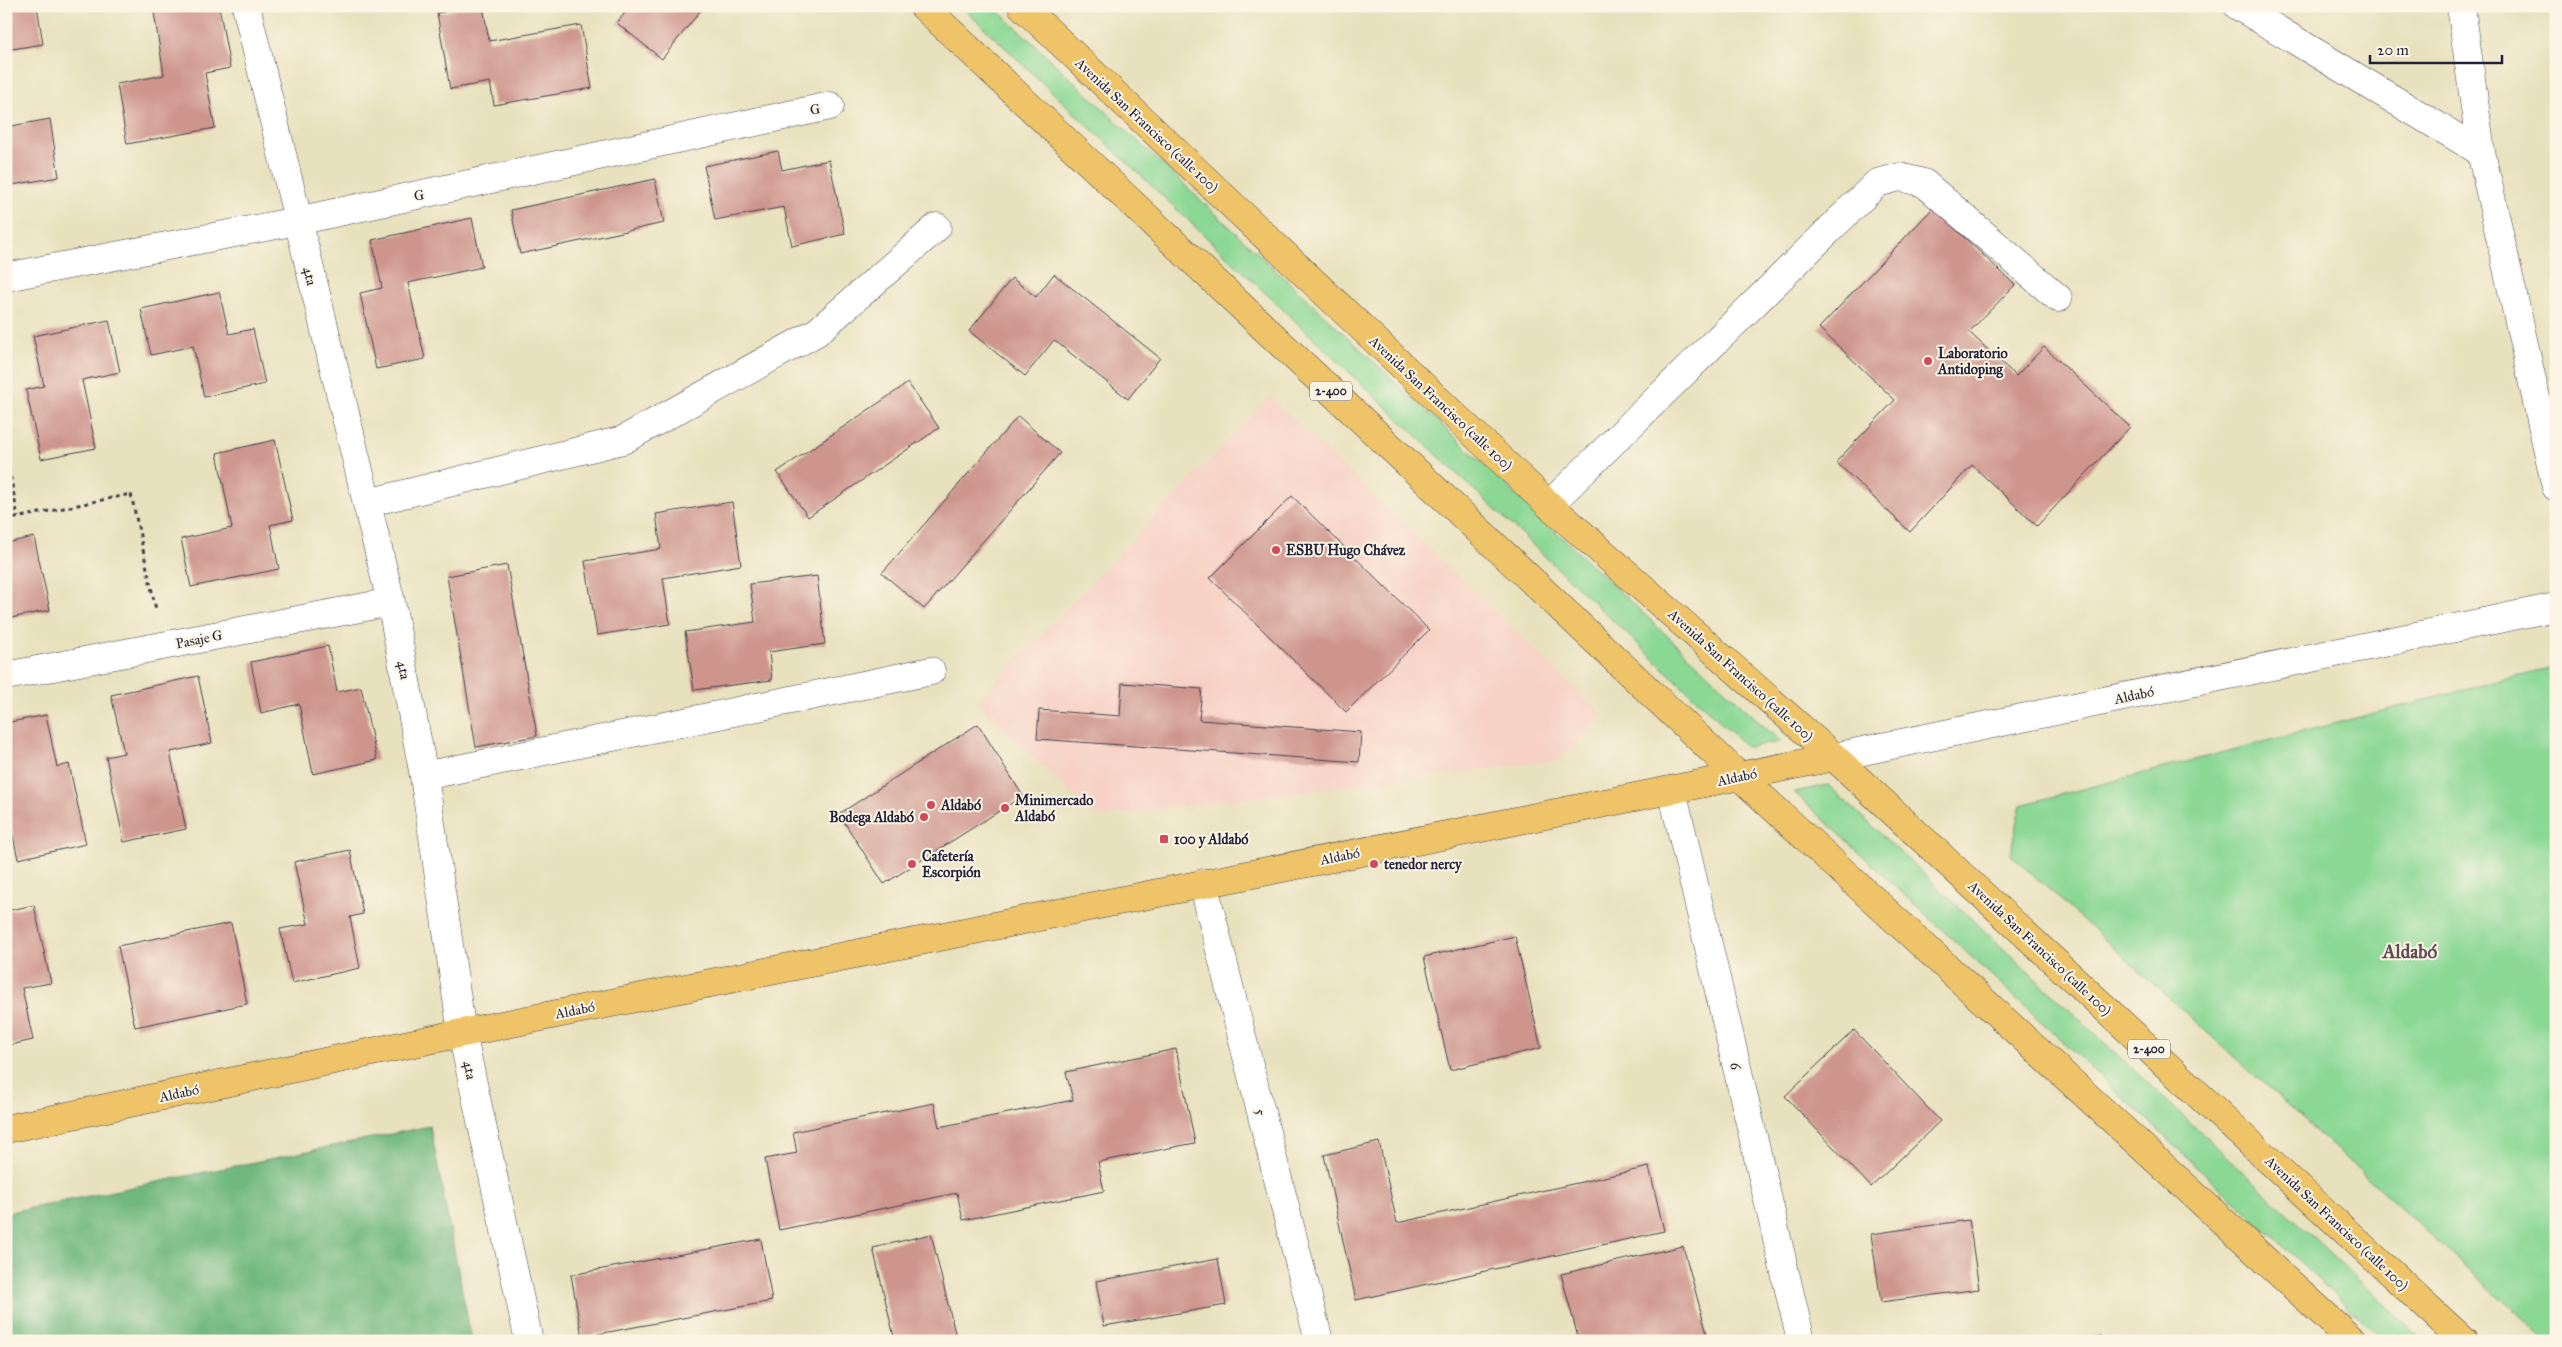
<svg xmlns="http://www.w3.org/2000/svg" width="2562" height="1347" font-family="'IM FELL Great Primer',serif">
<rect width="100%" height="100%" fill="#fcf5e5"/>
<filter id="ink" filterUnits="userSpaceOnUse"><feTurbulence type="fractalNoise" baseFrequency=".02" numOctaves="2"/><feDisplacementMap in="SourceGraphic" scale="10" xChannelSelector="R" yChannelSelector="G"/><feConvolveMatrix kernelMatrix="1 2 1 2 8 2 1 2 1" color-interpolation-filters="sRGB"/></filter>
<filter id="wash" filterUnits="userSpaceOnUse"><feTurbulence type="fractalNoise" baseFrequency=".0096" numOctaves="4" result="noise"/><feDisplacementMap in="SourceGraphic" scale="20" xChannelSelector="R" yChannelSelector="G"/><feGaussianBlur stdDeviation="1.12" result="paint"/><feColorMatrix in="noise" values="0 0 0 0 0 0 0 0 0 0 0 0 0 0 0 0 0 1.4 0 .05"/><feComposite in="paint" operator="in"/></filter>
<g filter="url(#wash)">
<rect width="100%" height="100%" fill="#e8e1bd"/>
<path fill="#f7d1c6" d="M1270,397L1603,715L1560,760L1096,817L976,702Z"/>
<path fill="#8bd895" stroke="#567d68" d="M961,6H993L1781,742L1747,747Z
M2556,666V1341H2548L2011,855L2021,805Z
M1828,785L2424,1341H2385L1794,792Z"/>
<path fill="#70b87e" stroke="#496d5c" d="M430,1126L472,1341H6V1213Z"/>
<g id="blocks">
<path fill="#ce958d" d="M6,6H37L43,44L6,50Z
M153,6H219L230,68L205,73L215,128L127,144L117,84L164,75Z
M476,6H483L489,41L581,25L592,88L494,105L490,82L450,89L437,13Z
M630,6H704L662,59L617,23Z
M50,119L59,177L6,186V127Z
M778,151L782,170L829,160L845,234L792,246L784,207L715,220L704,166Z
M655,179L664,223L520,254L511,210Z
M1933,208L2015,285L1969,332L2016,376L2044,347L2130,427L2037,526L1972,465L1910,532L1836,462L1895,400L1819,328Z
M472,218L482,267L408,283L425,359L376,369L360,293L382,288L372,240Z
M1054,274L1160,358L1128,399L1054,340L1025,376L969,331L1012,278L1036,297Z
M219,292L229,334L253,329L265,384L204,397L193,346L151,355L141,309Z
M109,320L120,372L82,380L96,448L41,459L26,390L44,386L33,336Z
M908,383L939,428L808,517L777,472Z
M1018,416L1060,453L924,609L882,573Z
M275,440L293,520L270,525L279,569L191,587L181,539L232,528L217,453Z
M1292,496L1429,630L1346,712L1210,578Z
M732,502L741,565L663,578L670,624L597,635L585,561L661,549L656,514Z
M34,537L50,610L6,619V543Z
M507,565L537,736L476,747L447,576Z
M817,576L825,644L769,652L772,680L694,690L685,632L755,622L750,584Z
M328,646L337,692L361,687L377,760L313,774L299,704L261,713L251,662Z
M198,676L212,743L170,752L186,829L124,842L106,757L124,753L111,695Z
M1122,683L1202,689L1199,720L1361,732L1359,762L1037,739L1039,710L1120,716Z
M46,715L57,767L69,764L86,844L18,859L6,804V723Z
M978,724L1023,796L884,884L839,814Z
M350,850L363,914L350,917L360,968L292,983L280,929L308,924L294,862Z
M34,905L51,983L22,988L33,1040L6,1046V911Z
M231,923L247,1004L135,1027L118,946Z
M1515,936L1541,1048L1450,1070L1424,957Z
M1854,1030L1940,1121L1871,1187L1785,1096Z
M1176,1049L1195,1143L1098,1162L1104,1191L963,1220L957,1193L779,1230L765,1159L797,1153L793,1132L934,1103L939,1127L1073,1100L1066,1072Z
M1379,1142L1397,1223L1649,1167L1664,1231L1356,1300L1324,1155Z
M1969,1220L1979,1289L1881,1302L1871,1234Z
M931,1234L957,1341H895L873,1248Z
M761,1239L772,1301L582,1337L571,1275Z
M1683,1246L1709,1341H1579L1561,1274Z
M1218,1259L1226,1305L1104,1326L1096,1281Z
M2101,1336L2102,1341H2083V1340Z"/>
</g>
</g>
<g filter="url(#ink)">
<use href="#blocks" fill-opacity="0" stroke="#403f4e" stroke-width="1"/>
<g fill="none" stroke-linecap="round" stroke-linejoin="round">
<defs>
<path id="minor" d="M246,6L391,602L424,776L462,1033L529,1341
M2238,6L2481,152
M2461,6L2481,152L2556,487
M6,277L297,221L830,106
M367,503L623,440L817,332L937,227
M1549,505L1877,183L1900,177L1924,183L2058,298
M6,676L391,602
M1834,757L2556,607
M424,776L931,671
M1672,790L1801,1341
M1203,883L1319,1341"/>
<path id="major" d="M6,1129L462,1033L1834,757"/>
<path id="highway" d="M923,6L1739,776L2353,1341
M1022,6L1549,505L1834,757L2464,1341"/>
</defs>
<use href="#minor" stroke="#403f4e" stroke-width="29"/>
<use href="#major" stroke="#403f4e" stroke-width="29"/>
<use href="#highway" stroke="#403f4e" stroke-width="29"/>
<path stroke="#403f4e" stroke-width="3" stroke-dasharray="4 4" stroke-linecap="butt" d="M6,453L18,517
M6,520L131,494L156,610"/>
<use href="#minor" stroke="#fff" stroke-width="28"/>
<use href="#major" stroke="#efc469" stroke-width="28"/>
<use href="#highway" stroke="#efc469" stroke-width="28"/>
</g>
</g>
<g fill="#d1495b" stroke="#fcf5e5" stroke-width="2">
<circle cx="1928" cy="361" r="5"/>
<circle cx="1276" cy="550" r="5"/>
<circle cx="931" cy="805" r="5"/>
<circle cx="1005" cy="808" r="5"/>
<circle cx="924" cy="817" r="5"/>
<rect x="1159" y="834" width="10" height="10" rx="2.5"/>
<circle cx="912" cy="864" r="5"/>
<circle cx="1374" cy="864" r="5"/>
</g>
<g text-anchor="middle" stroke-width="4" stroke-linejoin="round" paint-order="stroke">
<g fill="#fcf5e5" stroke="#63616e" stroke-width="1">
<rect x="1310" y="381.5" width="42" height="19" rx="4"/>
<rect x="2128" y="1039.5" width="42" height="19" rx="4"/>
</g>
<g font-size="12" font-weight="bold" fill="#22223b">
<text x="1331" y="395">2-400</text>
<text x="2149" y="1053">2-400</text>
</g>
<g font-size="14" fill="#22223b" stroke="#fcf5e5">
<text transform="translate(815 109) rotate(-12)" y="5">G</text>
<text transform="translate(1147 125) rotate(43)" y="5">Avenida San Francisco (calle 100)</text>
<text transform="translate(419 195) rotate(-12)" y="5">G</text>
<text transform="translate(310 276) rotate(76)" y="5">4ta</text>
<text transform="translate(1441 403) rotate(43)" y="5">Avenida San Francisco (calle 100)</text>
<text transform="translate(199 639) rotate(-11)" y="5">Pasaje G</text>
<text transform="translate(404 670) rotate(79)" y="5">4ta</text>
<text transform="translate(1741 675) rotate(42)" y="5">Avenida San Francisco (calle 100)</text>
<text transform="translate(2134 695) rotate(-12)" y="5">Aldabó</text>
<text transform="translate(1737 777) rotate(-12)" y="5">Aldabó</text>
<text transform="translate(1340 856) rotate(-11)" y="5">Aldabó</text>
<text transform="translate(2040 948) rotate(43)" y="5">Avenida San Francisco (calle 100)</text>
<text transform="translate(575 1010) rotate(-11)" y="5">Aldabó</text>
<text transform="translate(1736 1066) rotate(77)" y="5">6</text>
<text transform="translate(470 1070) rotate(78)" y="5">4ta</text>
<text transform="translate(179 1093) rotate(-12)" y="5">Aldabó</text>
<text transform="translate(1261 1112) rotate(76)" y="5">5</text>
<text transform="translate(2337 1223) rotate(43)" y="5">Avenida San Francisco (calle 100)</text>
</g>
<g font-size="14" font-weight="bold" fill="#22223b" stroke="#fcf5e5" text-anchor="start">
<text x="1938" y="358">Laboratorio<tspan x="1938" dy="16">Antidoping</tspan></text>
<text x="1286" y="555">ESBU Hugo Chávez</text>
<text x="1015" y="805">Minimercado<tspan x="1015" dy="16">Aldabó</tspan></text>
<text x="941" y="810">Aldabó</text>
<text x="914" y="822" text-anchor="end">Bodega Aldabó</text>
<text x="1174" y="844">100 y Aldabó</text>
<text x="922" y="861">Cafetería<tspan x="922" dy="16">Escorpión</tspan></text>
<text x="1384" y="869">tenedor nercy</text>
</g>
<g font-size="19" font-weight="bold" fill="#5e4a58" stroke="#fcf5e5">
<text x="2410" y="958">Aldabó</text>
</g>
</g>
<rect width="2562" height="1347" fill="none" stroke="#fcf5e5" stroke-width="25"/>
<path d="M2370 55v8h132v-8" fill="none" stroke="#22223b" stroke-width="2.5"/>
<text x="2377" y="55" font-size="15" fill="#22223b" stroke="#fcf5e5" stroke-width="4" paint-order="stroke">20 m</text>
</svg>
